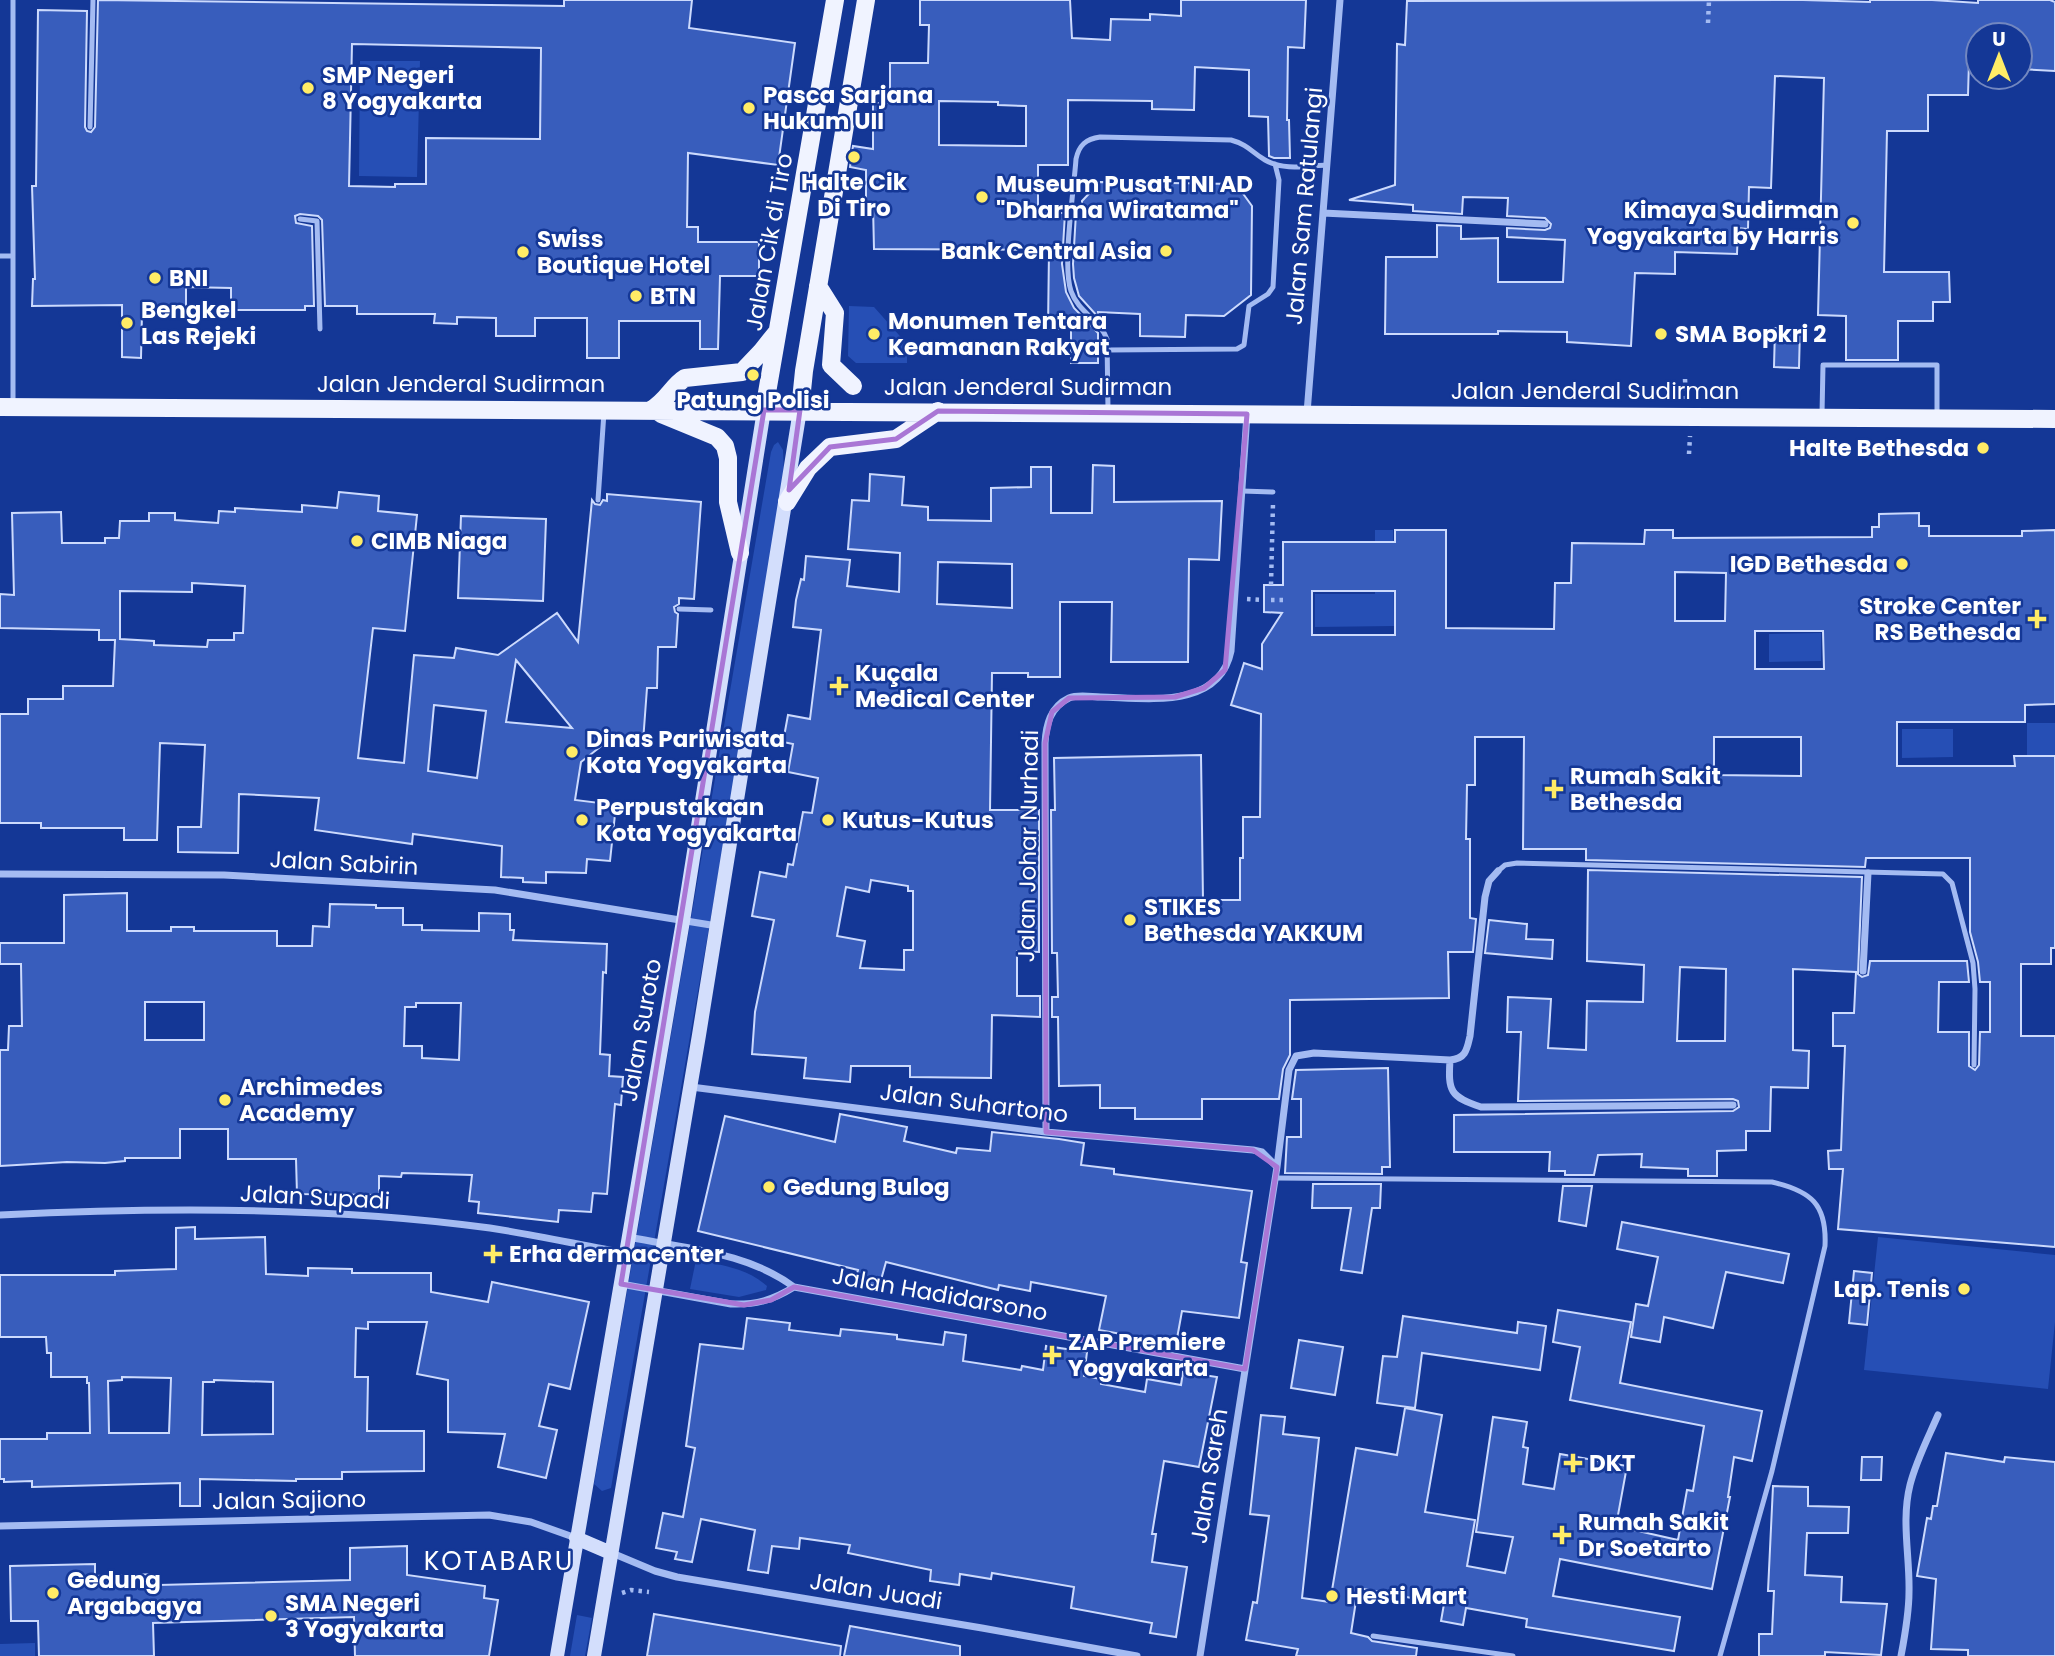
<svg xmlns="http://www.w3.org/2000/svg" width="2055" height="1656" font-family="Poppins,sans-serif">
<rect width="100%" height="100%" fill="#143796"/>
<path fill="#264fb5" d="M360,61H420L417,177L359,176Z
M849,306L874,307L907,344V363H856L848,356Z
M778,442L783,450L784,473L721,859L611,1488L602,1491L594,1484L771,452L774,445Z
M1375,530H1393L1394,626L1315,627V594H1375Z
M1821,633V661L1769,662V634Z
M2027,723H2055V755H2027Z
M1902,729H1953V757L1902,758Z
M1878,1237L2055,1255V1322L2048,1389L1864,1370Z
M696,1260C721,1265 747,1268 767,1286L766,1290L739,1297L690,1289Z
M577,1615L592,1618L585,1656H570Z
M35,1643V1656H0V1644Z"/>
<path fill="#385dbc" stroke="#ccdafd" stroke-width="2" fill-rule="evenodd" d="M98,0L564,6V0H692L689,28L795,43L778,165L688,153L687,227H698V242H759V276H720L718,349H700V321H619V358H587V318H535V336H496V318L457,317V324L434,323L435,314H357V306H325L322,220L318,216L300,214L295,216L296,223L312,226L314,306H305V310H231V288L186,287V312L142,313L141,358L122,357V305L32,306L33,279H35L32,186H36L38,10L87,11L85,127L87,131L91,132L95,127ZM352,44L541,48L540,139L426,138V184H395V187L349,186Z
M920,0H1070L1072,38L1110,40L1111,19L1150,20V14L1181,16V0H1306L1304,48L1288,47L1287,120H1289L1290,158H1274L1269,156L1268,117L1249,116V70L1195,67L1194,110L1152,109V101L1068,100V165H1038V213H1065L1062,264L1066,292L1074,308L1098,333V363H1071V329H1048L1049,250L874,249L873,206H866V170L850,167L853,146L873,149V103H890V63H928L929,25H920ZM939,101L998,102V105L1026,106V146L939,145Z
M1803,0L1870,2V0H1932L1978,3V0H2050L2055,2V71L2020,69V35H1978V62L1969,61L1968,95H1928V131H1887L1884,272H1949L1950,302H1933V321H1898V360H1846V316L1818,315L1824,78L1775,76L1771,188L1749,187L1748,229L1738,228L1737,254L1675,252V274L1635,273L1631,346L1567,342V332L1498,331V334H1385L1386,257H1437V225L1461,226V239L1498,238V282H1563L1565,240L1507,237V228L1545,230L1550,228L1551,224L1545,218L1507,216L1508,198L1463,197L1462,214L1413,211V205L1349,200L1395,185L1397,44L1405,45L1407,1Z
M1100,182L1236,184L1252,206L1251,295L1224,316L1186,315L1185,337L1140,336V314L1098,312V317L1079,296L1074,278L1073,264L1076,213H1082V201Z
M1775,328L1800,329L1799,368L1774,367Z
M1093,465L1114,466V502L1222,501L1219,560L1189,559L1188,662H1111L1112,602H1060V677H1028V673H992L990,810H1039V952L1017,951V996H1040V1017L992,1015L991,1078L910,1077V1066H851L850,1082L804,1078L806,1058L752,1054L755,1012L774,920L752,916L760,872L786,877L788,864L793,865L803,812L812,813L818,778L788,772L793,744L783,742L788,715L810,719L821,630L793,627L796,600L801,579L804,580L806,556L850,560L847,586L899,592L900,553L848,549L852,500L869,501L870,474L904,477L902,505L928,507V520L991,521V488L1031,487V467H1051V513H1092ZM938,562L1012,564V608L937,604ZM871,880L908,886V891H913V950H904V970L860,968L865,941L837,936L846,887L869,892Z
M339,492L379,496L378,511L417,515L405,631L373,628L358,758L404,763L414,655L454,658L456,648L498,655L557,613L578,642L592,500L595,504L600,505L603,500L607,501V494L701,502L694,599L679,598V604L674,607L675,612L678,614L676,647H658L657,688H647L643,742L609,740L581,762L575,800L616,805L610,861L587,859L586,873L546,872V883L523,882V878L501,877L502,846L413,834L412,844L315,830L319,798L239,794L238,853L178,852V827H201L205,745L160,743L157,840H124V828H41V823H0V714H28V699H63V686H113L115,640H99V630L0,628V594L14,595L12,513L61,512L62,543H105V538H119L120,521H149V513H175V520L218,523L219,511L235,512V508L302,512V505L337,508ZM192,583L245,586L243,633H234V640H208L207,647L154,645V641L120,639V591L192,592ZM516,660L572,728L506,722ZM434,705L486,711L477,778L428,771Z
M1919,513V526H1929V536H2022V531L2055,530V704L2025,705V722H1897V766H2015L2014,756H2055V948H2051V964H2021V1036H2055V1247L1838,1229L1843,1169H1829L1828,1151L1841,1150L1845,1046H1833V1013H1854L1856,972L1793,969V1050L1809,1051L1808,1088L1771,1087L1770,1131H1746V1150L1717,1151V1176H1688V1169L1641,1167L1642,1154L1598,1155L1594,1175H1565V1171H1549L1550,1152H1454V1115L1733,1111L1739,1107L1738,1101L1733,1099L1518,1101L1521,1032H1507L1508,997L1551,999L1548,1048L1586,1050L1587,1001L1643,1002L1644,965L1587,961L1588,870L1862,877L1858,974L1862,977L1868,975L1870,961H1967L1969,982H1939L1938,1032H1969V1066L1975,1070L1979,1065L1980,1032H1990V982H1980L1978,962L1970,932V858H1866L1865,867L1586,860V849H1523L1524,737H1475V785H1467L1466,839H1470V918L1476,919L1473,952H1448L1449,998L1290,1000V1055L1283,1069L1279,1099H1202V1119H1135V1108H1100V1085L1059,1086L1058,1017H1052V997H1058L1057,953H1052L1051,810H1055L1054,758L1201,755L1203,900H1240V858H1243V817H1260L1261,714L1231,705L1244,663L1262,669V644L1282,613L1264,612V585H1283V542H1395V530H1446V628L1554,629L1555,583H1571L1572,543L1644,544L1645,530H1673V538L1872,537V527H1879V514ZM1675,572L1726,573L1725,621H1675ZM1312,591H1395V635H1312ZM1755,631H1823L1824,669H1755ZM1714,737H1801V776L1714,775ZM1680,967L1726,969L1725,1041H1677Z
M461,516L546,519L543,601L458,598Z
M127,893V931H171V927H194V931H277V946H312L313,926L329,927L330,904L376,905V908H403V925H422V930L479,931V913L510,914V930H514L513,940L607,944L606,973L603,972L600,1054L610,1055L609,1076L623,1077L621,1105L615,1104L607,1194L593,1193L591,1212L559,1210L558,1222L478,1213L479,1202L469,1201L472,1175L402,1173L401,1177L379,1176V1195L297,1194L296,1159H228V1129H180V1158H125V1161L105,1163L67,1162L0,1166V1050H8L9,1026H22L21,964H0V943H64V895ZM145,1002H204V1040H145ZM416,1003H461L459,1060L422,1058V1046H404L405,1007H416Z
M1489,920L1527,924L1526,939L1553,940L1552,959L1485,953Z
M1388,1068L1390,1167H1382V1174L1285,1173L1287,1137H1301V1099H1292L1296,1070Z
M840,1114L907,1127L904,1141L956,1153L957,1148L990,1151L992,1132L1059,1139L1084,1143L1081,1165L1114,1169V1174L1252,1191L1241,1262L1247,1263L1239,1318L1182,1311L1176,1344L1099,1330L1106,1296L1031,1282L1030,1291L999,1285L998,1290L886,1262L879,1287L855,1281L858,1270L698,1231L725,1116L835,1142Z
M1313,1184H1381L1380,1208H1372L1362,1273L1341,1270L1351,1208H1312Z
M1563,1186H1592L1586,1226L1559,1221Z
M1622,1222L1789,1254L1783,1283L1726,1272L1713,1328L1664,1317L1660,1342L1631,1337L1636,1304L1648,1306L1658,1257L1617,1249Z
M195,1227V1239L265,1237L266,1274L308,1276V1268L352,1269V1273H431V1292L488,1302L492,1282L589,1302L570,1389L549,1384L539,1426L557,1430L546,1478L498,1467L505,1434L448,1432V1380L417,1374L427,1322H368V1329L356,1328L355,1377H368L367,1431H424V1471L342,1472V1479H296V1481L200,1479V1506H180V1483L32,1487V1481L4,1482V1479H0V1439H47V1433H90L89,1383H87V1377H51V1353H47L46,1337H0V1275H115V1271L176,1269V1228ZM122,1377L171,1378L169,1433H109L108,1381L122,1380ZM214,1380L273,1382V1434L202,1435L203,1382H214Z
M1854,1271L1872,1273L1867,1325L1849,1323Z
M1558,1310L1631,1322L1620,1383L1762,1411L1752,1461L1734,1457L1728,1497H1730L1712,1589L1560,1559L1553,1596L1680,1617L1674,1651L1526,1627L1527,1619L1466,1608L1463,1625L1441,1621L1444,1604L1358,1588L1351,1633L1368,1637L1372,1641L1417,1648L1416,1656H1296L1298,1649L1246,1640L1253,1602L1257,1603L1269,1516L1250,1514L1261,1415L1285,1417L1283,1434L1319,1438L1302,1598L1330,1602L1356,1448L1397,1455L1405,1408L1442,1415L1425,1512L1475,1520L1467,1566L1505,1573L1513,1537L1476,1532L1493,1417L1527,1422L1523,1447L1528,1448L1523,1484L1554,1489L1560,1454L1627,1466L1616,1526L1678,1540L1687,1490L1693,1491L1704,1426L1570,1400L1580,1347L1553,1342Z
M1403,1316L1517,1333L1518,1322L1546,1326L1540,1370L1422,1353L1415,1408L1377,1403L1383,1356L1397,1357Z
M747,1318L790,1323L789,1330L840,1336L841,1329L861,1331L897,1335V1339L943,1345L945,1332L966,1335L963,1361L1021,1370L1022,1366L1043,1370L1046,1346L1087,1352L1084,1376L1101,1379V1384L1145,1392L1147,1379L1181,1385L1183,1372L1217,1377L1199,1467L1164,1461L1152,1534H1156L1152,1562L1187,1567L1176,1637L1150,1633L1152,1623L1071,1608L1074,1587L992,1573L991,1579L960,1574L959,1585L930,1581L931,1570L848,1553L850,1545L800,1538L799,1549L772,1546L768,1573L748,1570L755,1530L701,1519L692,1562L675,1559L677,1552L656,1548L663,1513L683,1517L695,1448L686,1446L700,1344L743,1349Z
M1299,1340L1343,1347L1335,1395L1291,1388Z
M1946,1453L2004,1462L2005,1457L2055,1462V1656H1968V1650L1931,1649L1936,1579L1917,1576L1927,1518L1931,1519L1933,1506H1937Z
M1862,1457H1882L1881,1480H1861Z
M1773,1486L1808,1487V1506L1849,1507L1848,1533H1807L1805,1575L1842,1577L1841,1602L1887,1604L1881,1655L1825,1652V1656H1759V1634H1772L1774,1591H1768Z
M407,1546V1575L485,1586L484,1598L498,1600L489,1656H355L354,1617L153,1623L154,1656H39L38,1621H11L10,1566L95,1564V1576L159,1574V1585L350,1580V1548Z
M654,1614L841,1646L840,1656H647Z
M850,1626L960,1646V1656H844Z"/>
<g fill="none" stroke-linecap="round" stroke-linejoin="round">
<path stroke="#a4bbf2" stroke-width="4.5" stroke-dasharray="3.5 5" stroke-linecap="butt" d="M1708,23L1709,0
M1685,379L1686,399
M1689,454L1690,436
M1271,585L1273,503
M1247,599L1264,600
M1271,600H1283
M622,1593L631,1590L649,1592"/>
<path stroke="#a4bbf2" stroke-width="5" d="M13,0V403
M90,127L93,0
M300,219L317,221L320,329
M0,256H13
M1108,350L1237,349L1244,345L1249,306L1268,294L1273,287L1279,180L1275,164
M1108,410L1107,339C1100,320 1078,312 1071,291C1062,265 1074,190 1076,159C1079,145 1086,139 1100,137L1231,140C1249,145 1251,152 1265,160C1284,171 1306,166 1327,165
M1822,414L1823,365H1937V416
M1242,491L1273,492
M598,500L604,412
M679,609L711,610
M1498,871L1505,865L1517,863L1943,874L1952,883L1973,963L1975,989L1974,1065
M1275,1178L1772,1182C1811,1191 1827,1204 1825,1246L1772,1471L1720,1656
M1373,1636L1513,1656"/>
<path stroke="#a4bbf2" stroke-width="7" d="M1323,213L1545,224
M1307,413L1340,0
M0,874L224,875L495,890L717,926
M1863,971L1868,873
M1450,1060C1448,1091 1450,1097 1481,1107L1733,1105
M691,1087L1046,1132L1253,1150L1262,1152L1277,1167L1200,1656
M1046,1132L1045,743C1046,725 1050,707 1069,698C1078,694 1092,697 1101,697C1146,698 1219,710 1231,651L1247,414
M1277,1167L1289,1070L1296,1056L1314,1053L1450,1060C1466,1059 1467,1049 1470,1036L1485,897L1489,881L1498,871
M0,1215C160,1207 331,1206 490,1228C535,1235 581,1245 626,1253
M629,1237C686,1249 747,1252 794,1287L1245,1369
M621,1284L731,1304C756,1305 773,1300 794,1287
M0,1526L489,1515L531,1522L576,1538
M612,1553L655,1571L677,1577L982,1628L1137,1656
M1901,1656C1905,1635 1909,1614 1909,1592C1910,1557 1901,1521 1910,1485C1916,1461 1928,1438 1938,1415"/>
<path stroke="#d3defc" stroke-width="14" d="M576,1538L611,1553
M557,1656L683,921L764,410
M594,1656L699,1035L800,410"/>
<path stroke="#f0f3ff" stroke-width="18" d="M818,286L835,313L831,365L853,386
M0,407L2055,419
M651,410C667,401 672,386 685,378L742,372L761,352L777,332
M764,410L835,0
M800,410L804,371L866,0
M661,414L717,437L725,446L728,458V502L740,553
M787,502L808,468L830,447L896,439L938,411"/>
</g>
<path fill="none" stroke="#a976d5" stroke-width="5" stroke-linejoin="round" d="M764,410H800L789,490L830,447L896,439L938,411L1247,414L1225,670L1204,688L1175,697L1069,698L1052,712L1045,743L1046,1132L1253,1150L1277,1167L1245,1369L794,1287L771,1300L744,1305L621,1284Z"/>
<g fill="#ffec66" stroke="#143796" stroke-width="2.5">
<circle cx="308" cy="88" r="7"/>
<circle cx="749" cy="108" r="7"/>
<circle cx="854" cy="157" r="7"/>
<circle cx="982" cy="197" r="7"/>
<circle cx="1853" cy="223" r="7"/>
<circle cx="1166" cy="251" r="7"/>
<circle cx="523" cy="252" r="7"/>
<circle cx="155" cy="278" r="7"/>
<circle cx="636" cy="296" r="7"/>
<circle cx="127" cy="323" r="7"/>
<circle cx="874" cy="334" r="7"/>
<circle cx="1661" cy="334" r="7"/>
<circle cx="753" cy="375" r="7"/>
<circle cx="1983" cy="448" r="7"/>
<circle cx="357" cy="541" r="7"/>
<circle cx="1902" cy="564" r="7"/>
<path d="M2033.5 608.5h7v7h7v7h-7v7h-7v-7h-7v-7h7z"/>
<path d="M835.5 675.5h7v7h7v7h-7v7h-7v-7h-7v-7h7z"/>
<circle cx="572" cy="752" r="7"/>
<path d="M1550.5 778.5h7v7h7v7h-7v7h-7v-7h-7v-7h7z"/>
<circle cx="582" cy="820" r="7"/>
<circle cx="828" cy="820" r="7"/>
<circle cx="1130" cy="920" r="7"/>
<circle cx="225" cy="1100" r="7"/>
<circle cx="769" cy="1187" r="7"/>
<path d="M489.5 1243.5h7v7h7v7h-7v7h-7v-7h-7v-7h7z"/>
<circle cx="1964" cy="1289" r="7"/>
<path d="M1048.5 1344.5h7v7h7v7h-7v7h-7v-7h-7v-7h7z"/>
<path d="M1569.5 1452.5h7v7h7v7h-7v7h-7v-7h-7v-7h7z"/>
<path d="M1558.5 1524.5h7v7h7v7h-7v7h-7v-7h-7v-7h7z"/>
<circle cx="53" cy="1593" r="7"/>
<circle cx="1332" cy="1596" r="7"/>
<circle cx="271" cy="1616" r="7"/>
</g>
<g text-anchor="middle" stroke-width="5" stroke-linejoin="round" paint-order="stroke">
<g font-size="23" font-weight="bold" fill="#fff" stroke="#143796" text-anchor="start">
<text x="322" y="83">SMP Negeri<tspan x="322" dy="26">8 Yogyakarta</tspan></text>
<text x="763" y="103">Pasca Sarjana<tspan x="763" dy="26">Hukum UII</tspan></text>
<text x="854" y="190" text-anchor="middle">Halte Cik<tspan x="854" dy="26">Di Tiro</tspan></text>
<text x="996" y="192">Museum Pusat TNI AD<tspan x="996" dy="26">"Dharma Wiratama"</tspan></text>
<text x="1839" y="218" text-anchor="end">Kimaya Sudirman<tspan x="1839" dy="26">Yogyakarta by Harris</tspan></text>
<text x="537" y="247">Swiss<tspan x="537" dy="26">Boutique Hotel</tspan></text>
<text x="1152" y="259" text-anchor="end">Bank Central Asia</text>
<text x="169" y="286">BNI</text>
<text x="650" y="304">BTN</text>
<text x="141" y="318">Bengkel<tspan x="141" dy="26">Las Rejeki</tspan></text>
<text x="888" y="329">Monumen Tentara<tspan x="888" dy="26">Keamanan Rakyat</tspan></text>
<text x="1675" y="342">SMA Bopkri 2</text>
<text x="753" y="408" text-anchor="middle">Patung Polisi</text>
<text x="1969" y="456" text-anchor="end">Halte Bethesda</text>
<text x="371" y="549">CIMB Niaga</text>
<text x="1888" y="572" text-anchor="end">IGD Bethesda</text>
<text x="2021" y="614" text-anchor="end">Stroke Center<tspan x="2021" dy="26">RS Bethesda</tspan></text>
<text x="855" y="681">Kuçala<tspan x="855" dy="26">Medical Center</tspan></text>
<text x="586" y="747">Dinas Pariwisata<tspan x="586" dy="26">Kota Yogyakarta</tspan></text>
<text x="1570" y="784">Rumah Sakit<tspan x="1570" dy="26">Bethesda</tspan></text>
<text x="596" y="815">Perpustakaan<tspan x="596" dy="26">Kota Yogyakarta</tspan></text>
<text x="842" y="828">Kutus-Kutus</text>
<text x="1144" y="915">STIKES<tspan x="1144" dy="26">Bethesda YAKKUM</tspan></text>
<text x="239" y="1095">Archimedes<tspan x="239" dy="26">Academy</tspan></text>
<text x="783" y="1195">Gedung Bulog</text>
<text x="509" y="1262">Erha dermacenter</text>
<text x="1950" y="1297" text-anchor="end">Lap. Tenis</text>
<text x="1068" y="1350">ZAP Premiere<tspan x="1068" dy="26">Yogyakarta</tspan></text>
<text x="1589" y="1471">DKT</text>
<text x="1578" y="1530">Rumah Sakit<tspan x="1578" dy="26">Dr Soetarto</tspan></text>
<text x="67" y="1588">Gedung<tspan x="67" dy="26">Argabagya</tspan></text>
<text x="1346" y="1604">Hesti Mart</text>
<text x="285" y="1611">SMA Negeri<tspan x="285" dy="26">3 Yogyakarta</tspan></text>
</g>
<g font-size="23" fill="#fff" stroke="#143796">
<text transform="translate(1304 206) rotate(-85)" y="8">Jalan Sam Ratulangi</text>
<text transform="translate(769 242) rotate(-80)" y="8">Jalan Cik di Tiro</text>
<text x="461" y="392">Jalan Jenderal Sudirman</text>
<text x="1028" y="395">Jalan Jenderal Sudirman</text>
<text x="1595" y="399">Jalan Jenderal Sudirman</text>
<text transform="translate(1028 846) rotate(-89)" y="8">Jalan Johar Nurhadi</text>
<text transform="translate(344 863) rotate(3)" y="8">Jalan Sabirin</text>
<text transform="translate(641 1030) rotate(-80)" y="8">Jalan Suroto</text>
<text transform="translate(974 1103) rotate(7)" y="8">Jalan Suhartono</text>
<text transform="translate(315 1197) rotate(3)" y="8">Jalan Supadi</text>
<text transform="translate(940 1294) rotate(10)" y="8">Jalan Hadidarsono</text>
<text transform="translate(1209 1476) rotate(-81)" y="8">Jalan Sareh</text>
<text transform="translate(289 1500) rotate(-1)" y="8">Jalan Sajiono</text>
<text transform="translate(876 1591) rotate(9)" y="8">Jalan Juadi</text>
</g>
<g font-size="26" letter-spacing="2" fill="#fff" stroke="#143796">
<text x="499" y="1570">KOTABARU</text>
</g>
</g>
<g transform="translate(1999 56)"><circle r="33" fill="#143796" stroke="#7287c0" stroke-width="2"/>
<path d="M0-5L12 26L0 18L-12 26Z" fill="#ffec66"/>
<text y="-10" font-size="19" font-weight="bold" text-anchor="middle" fill="#ffffff">U</text>
</g>
</svg>
